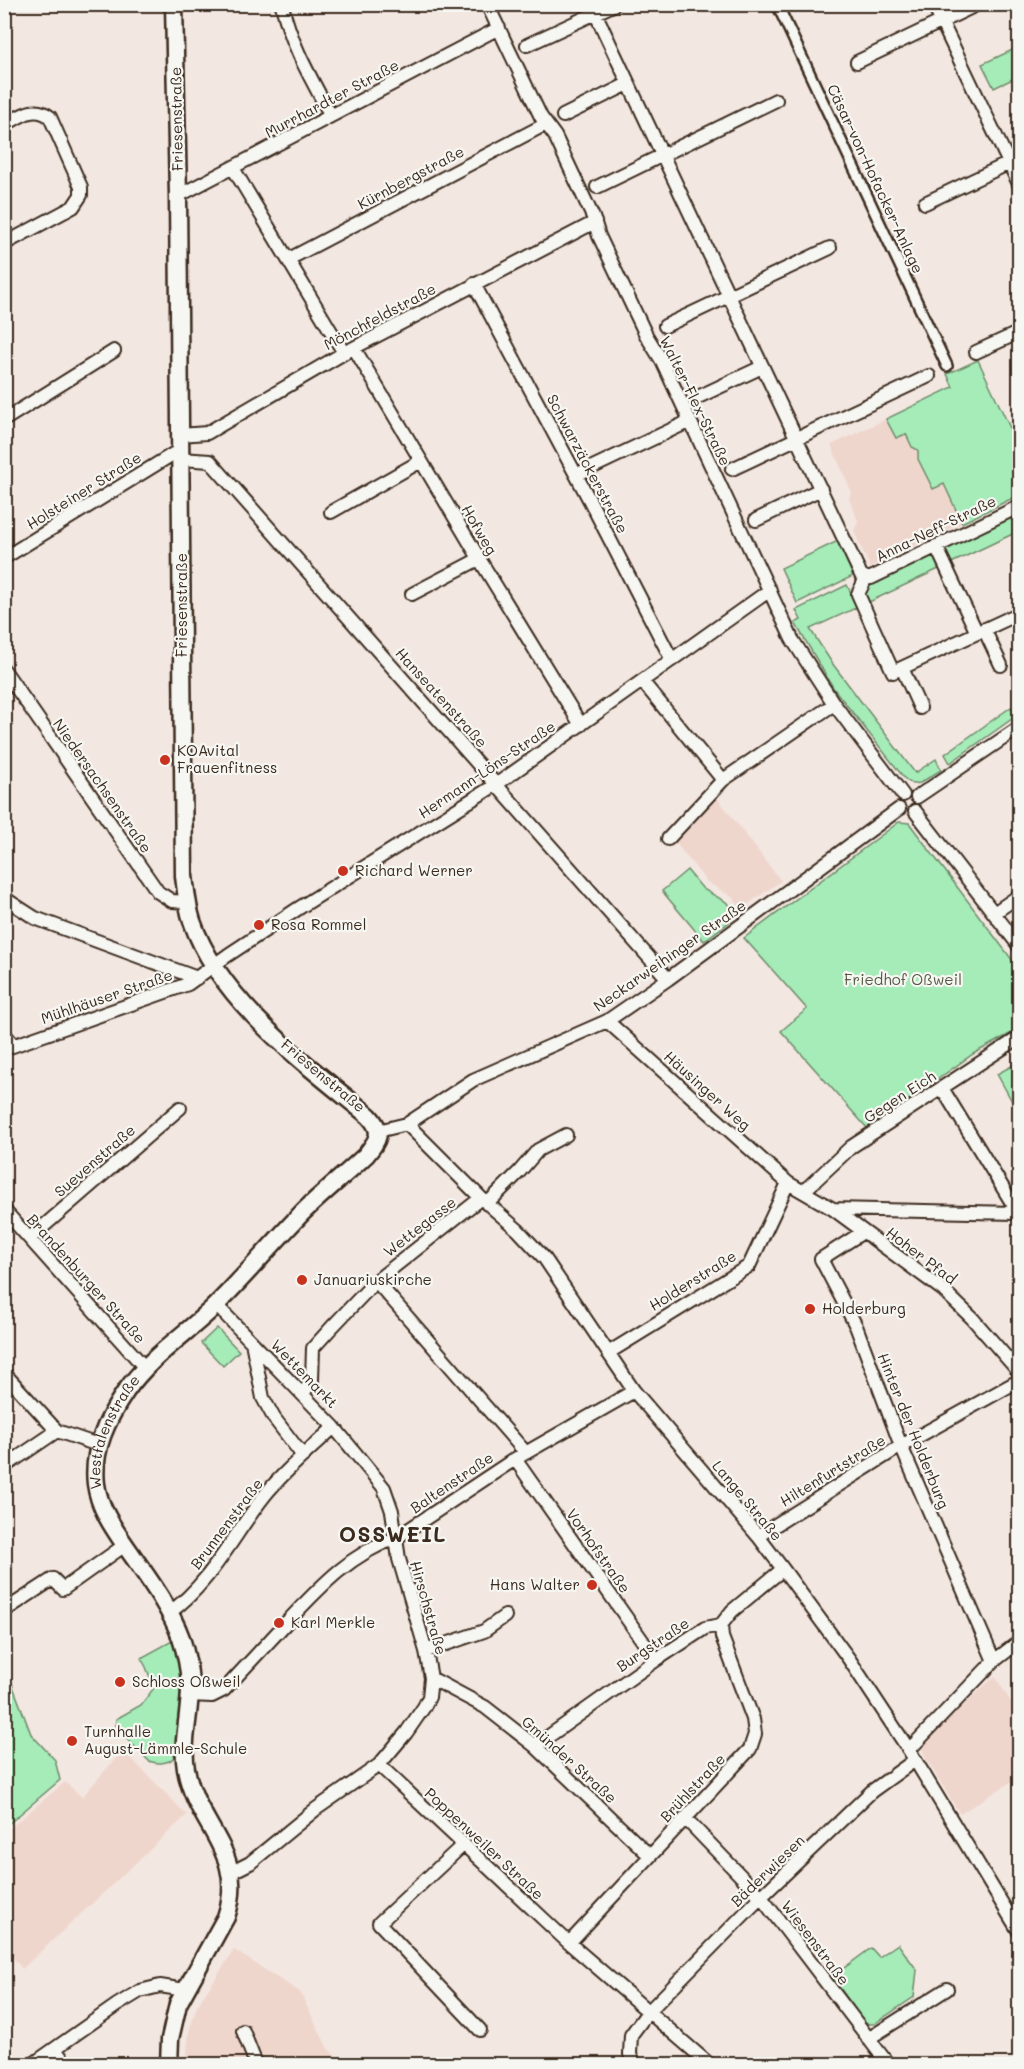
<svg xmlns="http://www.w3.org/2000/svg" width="1024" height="2069" font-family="Mali,sans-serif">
<rect width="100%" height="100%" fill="#f3e7e1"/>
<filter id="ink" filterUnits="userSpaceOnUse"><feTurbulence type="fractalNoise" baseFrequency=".0167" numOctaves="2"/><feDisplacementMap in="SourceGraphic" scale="12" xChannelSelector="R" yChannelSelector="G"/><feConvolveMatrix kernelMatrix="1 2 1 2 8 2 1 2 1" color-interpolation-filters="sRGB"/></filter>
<g filter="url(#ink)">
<path fill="#efd6cd" d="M886,419L896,438L906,434L912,447L918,450L934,489L944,484L962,523L870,568L854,531L858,521L849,499L851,491L831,445Z
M716,796L781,881L741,909L732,897L707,882L674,841Z
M995,1676L1019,1715V1777L960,1814L926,1759L923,1752V1743Z
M123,1750L187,1815L22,1969L5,1947V1832L65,1782L82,1797Z
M234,1950L300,1992L327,2047L343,2064H186L189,2031L197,2006Z"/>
<path fill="#a5ecb8" stroke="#708b6b" stroke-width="1.5" d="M1019,47V76L994,88L982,64Z
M978,360L1019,447V495L962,523L944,484L933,489L918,459V450L912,447L906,434L896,438L886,419L953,387L947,374Z
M1009,519L1016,521L1019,531L867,603L864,596L867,587Z
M838,541L853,575L851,577L797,603L781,568Z
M847,585L858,607L810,629L832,663L915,773L936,759L941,770L920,783L912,784L905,779L834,689L795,623L801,620L796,610Z
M1011,707L1016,716L950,763L945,754Z
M899,822L909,823L1019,969V1029L973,1054L868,1129L781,1031L807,1009L744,938Z
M687,870L703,889L728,903L737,916L704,941L662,891Z
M1019,1062V1114L997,1074Z
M217,1328L239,1351L223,1366L201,1343Z
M172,1641C188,1679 176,1717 174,1757C169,1764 157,1764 149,1761L115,1727L116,1719L141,1705L154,1688L146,1667L141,1658Z
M4,1671L9,1676L31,1734L55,1760L60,1780L5,1827Z
M898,1944L917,1970L914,1997L874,2024H869L863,2020L832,1977L871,1948L879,1957Z"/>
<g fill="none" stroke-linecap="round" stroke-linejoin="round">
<defs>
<path id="pedestrian" d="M777,4L947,366"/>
<path id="minor" d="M283,4L282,5C291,45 312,80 331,116
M487,4L541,117L555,136L593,217L599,236L646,335L662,361L792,639L834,704L903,795
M591,4L861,575L866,578
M933,4L1020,186
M527,45L615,4
M857,62L978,4
M563,116L628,84
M4,125C20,117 34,104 50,117L81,187V195L73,207L4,244
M233,168L344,353
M597,187L776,100
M178,196L499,28
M925,203L1020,158
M289,259L546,124
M474,284L590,501L672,660
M665,326L830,248
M354,348L483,565L581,725
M976,352L1020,332
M698,397L762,367
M4,420L114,351
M180,435L207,433L344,353L595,222
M181,459L210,461L668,979
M732,469L929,376
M576,475L690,421
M331,512L421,461
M756,520L821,489
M936,546L977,633
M4,558L173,454L181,453
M866,578L858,594L893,672L1020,613
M866,578H871L1020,506
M412,594L479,559
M984,629L1001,665
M902,668L920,708
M4,670L158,892L172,901L187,902
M642,681L723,780L834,704
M917,797L1020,727
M915,811L1020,947
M668,839L723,780
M4,898L35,918L197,978
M994,913L1020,895
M607,1021L788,1183L833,1209L943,1290L972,1318L1020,1373
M4,1034L14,1045
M4,1049L188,984L228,955L299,908L497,784L770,590
M942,1088L1020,1216
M407,1124L481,1198L518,1230L545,1259L634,1391L758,1536L783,1569L849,1659L909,1750L1020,1933
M378,1131L407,1124L473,1080L607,1021L668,979L899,809
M804,1191L851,1147L1020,1037
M487,1204L519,1172L538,1150L566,1135
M833,1209L1016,1213
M4,1210L146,1369
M863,1232L821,1259L856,1326L901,1446L994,1661
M30,1238L180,1108
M376,1281L526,1453
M216,1305L334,1427L384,1488L392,1511L399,1559L426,1651L431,1678L429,1697L424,1707L406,1733L379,1765L316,1809L250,1863L230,1873
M252,1342L263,1398L274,1418L303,1456
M608,1353L749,1266L788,1183
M4,1373L57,1431L98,1445
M303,1394L312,1380L313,1348L332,1327L376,1281L481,1198
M515,1459L656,1660
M4,1467L57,1431
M758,1536L901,1446L1020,1380
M4,1611L53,1579L63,1589L125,1545
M169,1613C212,1582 233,1535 265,1495C285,1470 311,1449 334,1427
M721,1625L732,1611L783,1569
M426,1651L484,1631L505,1616
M431,1678L485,1707L535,1746L649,1855
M189,1695L212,1696L224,1690C245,1667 266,1645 287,1622C320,1587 350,1554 396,1538L515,1459L634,1391
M535,1746L656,1660L705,1628L721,1625
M909,1750L994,1661L1020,1641
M379,1765L569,1943L709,2064
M686,1819L761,1897L888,2064
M464,1844L379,1923L480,2030
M569,1943L750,1749L755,1734L753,1719L722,1637L721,1625
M243,2031L256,2064
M868,2039L947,1989
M55,2049L66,2064
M33,2064L117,2005L140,1991L160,1986L185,1990
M633,2064L630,2054L631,2035L648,2012L761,1897L872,1791L915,1760"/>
<g id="secondary">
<path id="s1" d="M169,2064L170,2039L178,2004L226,1917C248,1853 196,1826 186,1769C181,1740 191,1712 190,1683C189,1668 186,1653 181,1638C169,1605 145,1574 125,1545C112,1526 99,1507 96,1484C92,1450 107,1419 126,1391C149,1358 186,1334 215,1306C245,1276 272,1244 302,1213C322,1193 345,1175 366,1155C378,1140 384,1132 369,1116C306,1064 219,1001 192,921C187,906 186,891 184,876L178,196L174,4"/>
</g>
</defs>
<use href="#pedestrian" stroke="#3b2a1e" stroke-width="14"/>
<use href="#minor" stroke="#3b2a1e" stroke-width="16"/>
<use href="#secondary" stroke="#3b2a1e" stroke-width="21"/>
<use href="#pedestrian" stroke="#f6f6f2" stroke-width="9"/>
<use href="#minor" stroke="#f6f6f2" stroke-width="12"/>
<use href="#secondary" stroke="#f6f6f2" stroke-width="16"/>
</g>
</g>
<g fill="#c8321e" stroke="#f6f6f2" stroke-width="2">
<circle cx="165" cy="760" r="6"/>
<circle cx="343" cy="871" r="6"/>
<circle cx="259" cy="925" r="6"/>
<circle cx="302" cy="1280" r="6"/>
<circle cx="810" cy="1309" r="6"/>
<circle cx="592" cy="1585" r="6"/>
<circle cx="279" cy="1623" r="6"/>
<circle cx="120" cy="1682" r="6"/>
<circle cx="72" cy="1741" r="6"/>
</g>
<g text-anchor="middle" stroke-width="4.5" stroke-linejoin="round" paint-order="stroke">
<g font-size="15" fill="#3b2a1e" stroke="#f6f6f2">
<text transform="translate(332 99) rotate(-28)" y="5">Murrhardter Straße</text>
<text transform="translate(177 119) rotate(-91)" y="5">Friesenstraße</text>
<text transform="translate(411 178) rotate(-28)" y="5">Kürnbergstraße</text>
<text transform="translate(875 179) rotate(65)" y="5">Cäsar-von-Hofacker-Anlage</text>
<text transform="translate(380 317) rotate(-28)" y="5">Mönchfeldstraße</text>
<text transform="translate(695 401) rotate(64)" y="5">Walter-Flex-Straße</text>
<text transform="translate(587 464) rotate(62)" y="5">Schwarzäckerstraße</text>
<text transform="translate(84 491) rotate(-32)" y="5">Holsteiner Straße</text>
<text transform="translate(936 529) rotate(-26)" y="5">Anna-Neff-Straße</text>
<text transform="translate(479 530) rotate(60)" y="5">Hofweg</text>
<text transform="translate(182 605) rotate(-90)" y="5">Friesenstraße</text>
<text transform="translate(441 698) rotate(48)" y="5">Hanseatenstraße</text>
<text transform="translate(487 770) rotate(-34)" y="5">Hermann-Löns-Straße</text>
<text transform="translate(102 786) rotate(55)" y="5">Niedersachsenstraße</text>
<text transform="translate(670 956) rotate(-35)" y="5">Neckarweihinger Straße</text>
<text transform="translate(107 997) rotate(-19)" y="5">Mühlhäuser Straße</text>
<text transform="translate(323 1076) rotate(40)" y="5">Friesenstraße</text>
<text transform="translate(707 1091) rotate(42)" y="5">Häusinger Weg</text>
<text transform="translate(900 1097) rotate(-33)" y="5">Gegen Eich</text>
<text transform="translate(95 1161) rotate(-41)" y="5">Suevenstraße</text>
<text transform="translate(420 1227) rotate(-38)" y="5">Wettegasse</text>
<text transform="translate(921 1256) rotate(37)" y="5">Hoher Pfad</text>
<text transform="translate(86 1279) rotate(48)" y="5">Brandenburger Straße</text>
<text transform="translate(693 1281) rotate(-32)" y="5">Holderstraße</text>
<text transform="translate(304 1374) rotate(46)" y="5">Wettemarkt</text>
<text transform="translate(913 1431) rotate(68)" y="5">Hinter der Holderburg</text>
<text dy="5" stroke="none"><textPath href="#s1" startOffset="684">Westfalenstraße</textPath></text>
<text transform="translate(833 1471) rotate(-32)" y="5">Hiltenfurtstraße</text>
<text transform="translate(452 1483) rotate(-34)" y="5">Baltenstraße</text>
<text transform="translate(747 1501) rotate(50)" y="5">Lange Straße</text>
<text transform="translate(227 1524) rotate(-53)" y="5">Brunnenstraße</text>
<text transform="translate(598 1551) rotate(55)" y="5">Vorhofstraße</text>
<text transform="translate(428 1608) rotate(74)" y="5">Hirschstraße</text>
<text transform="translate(653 1645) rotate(-34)" y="5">Burgstraße</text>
<text transform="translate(569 1760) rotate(42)" y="5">Gmünder Straße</text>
<text transform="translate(693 1788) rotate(-47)" y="5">Brühlstraße</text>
<text transform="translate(484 1844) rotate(43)" y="5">Poppenweiler Straße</text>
<text transform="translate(768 1871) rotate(-44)" y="5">Bäderwiesen</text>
<text transform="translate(815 1943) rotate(53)" y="5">Wiesenstraße</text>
</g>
<g font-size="15" fill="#3b2a1e" stroke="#f6f6f2" text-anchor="start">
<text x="177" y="756">KOAvital<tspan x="177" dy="17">Frauenfitness</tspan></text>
<text x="355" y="876">Richard Werner</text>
<text x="271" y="930">Rosa Rommel</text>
<text x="314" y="1285">Januariuskirche</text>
<text x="822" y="1314">Holderburg</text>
<text x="580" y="1590" text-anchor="end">Hans Walter</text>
<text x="291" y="1628">Karl Merkle</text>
<text x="132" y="1687">Schloss Oßweil</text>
<text x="84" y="1737">Turnhalle<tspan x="84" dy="17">August-Lämmle-Schule</tspan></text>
</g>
<g font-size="15" fill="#565a44" stroke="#f6f6f2">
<text x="903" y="985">Friedhof Oßweil</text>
</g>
<g font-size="21" font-weight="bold" letter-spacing="1.5" fill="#3b2a1e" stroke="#f6f6f2">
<text x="393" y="1542">OSSWEIL</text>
</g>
</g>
<rect width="1024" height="2069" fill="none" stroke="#f6f6f2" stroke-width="24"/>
<rect x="12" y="12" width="1000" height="2045" fill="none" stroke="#3b2a1e" stroke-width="2" filter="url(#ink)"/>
</svg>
